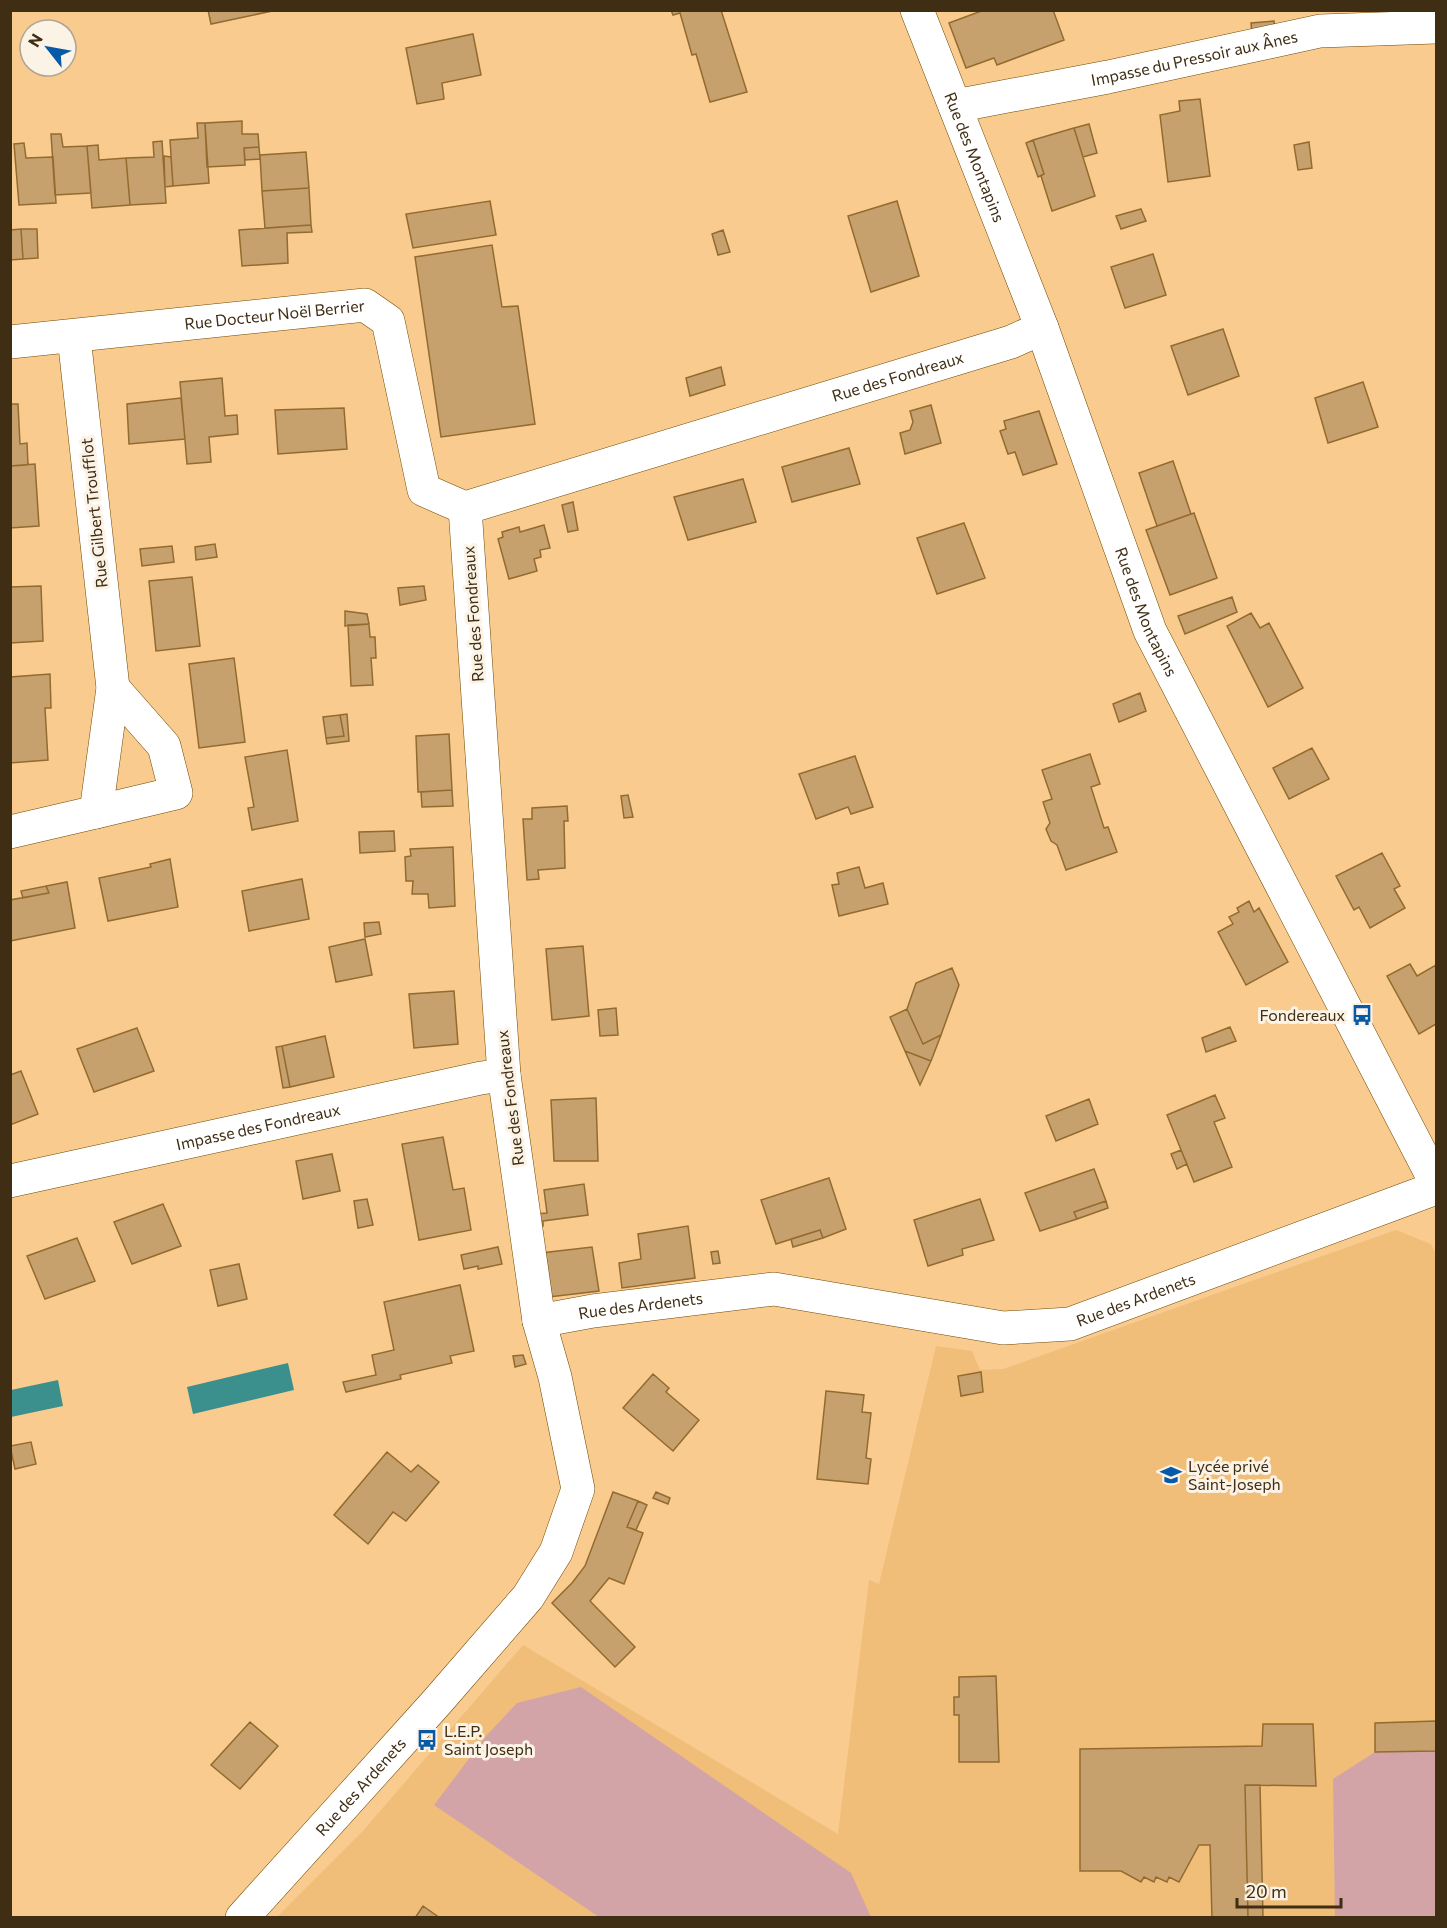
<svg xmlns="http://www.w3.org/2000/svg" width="1447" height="1928" font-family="Commissioner,sans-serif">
<rect width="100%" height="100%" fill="#f9cb8e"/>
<path fill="#f0be79" d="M1396,1230L1431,1244L1436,1254V1917L276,1918L362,1832L523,1645L838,1834L869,1580L879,1584L936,1346L972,1351L980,1370L1003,1369Z"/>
<path fill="#d2a4a7" d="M581,1687L851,1873L871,1917H599L434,1805L486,1736L517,1703Z
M1436,1750V1917H1335L1333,1779L1375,1752Z"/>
<path fill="#3b8f8d" d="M288,1363L294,1390L193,1414L187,1387Z
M58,1380L63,1406L11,1417V1390Z"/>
<path fill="#c6a16e" stroke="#946b2e" stroke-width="1.5" d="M208,10H277L211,24Z
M671,10H721L747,92L710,102L696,54L692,55L680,13L673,15Z
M984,10H1053L1064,40L997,65L994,58L966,68L949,23Z
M1274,21L1275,34L1252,36L1251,23Z
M473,34L481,75L442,83L444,99L417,104L406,48Z
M1200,99L1210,176L1168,182L1160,115L1180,111L1179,101Z
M242,121V134H258L259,147L244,148L245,165L207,167L205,123Z
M197,123H205L209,183L173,186L170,140L198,138Z
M1089,124L1097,153L1083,157L1074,128Z
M1074,128L1095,196L1052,211L1041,176L1044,174L1033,140Z
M51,134H61L63,147L87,146L91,193L55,195Z
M1033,140L1044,174L1038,177L1026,143Z
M162,141L166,203L130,205L126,158L154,157L153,142Z
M1309,142L1312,168L1298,170L1294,145Z
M24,143L26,158L53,157L56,203L19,205L14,144Z
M98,145L99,160L126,158L130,205L92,208L87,146Z
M259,147L260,159L245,160L244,148Z
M306,152L309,188L262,191L260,155Z
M164,156L171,157L173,186L165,187Z
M309,188L311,225L265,228L262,191Z
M490,201L496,235L413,248L406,214Z
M897,201L919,276L871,292L848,216Z
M1141,209L1146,221L1121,229L1116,216Z
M311,225L312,232L287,233L288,263L242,266L239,230Z
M21,229H37L38,258L23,259Z
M21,229L23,259L10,260V230Z
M723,230L730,252L718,255L712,234Z
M492,245L502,307L518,306L535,424L441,437L415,257Z
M1153,254L1166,295L1125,308L1111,267Z
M1223,329L1239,376L1188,395L1171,346Z
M721,367L725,385L690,396L686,378Z
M222,378L225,416L237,415L238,434L209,437L211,462L187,464L180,382Z
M1363,382L1378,427L1328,443L1315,398Z
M181,398L185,439L129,444L127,404Z
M10,404H18L20,444L27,443L28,465L10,466Z
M931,405L941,443L905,454L900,433L910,430L913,422L910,411Z
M344,408L347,449L278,454L275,410Z
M1039,411L1057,464L1023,475L1015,452L1008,454L1000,431L1006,429L1004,421Z
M849,448L860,484L792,502L782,467Z
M1173,461L1191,514L1157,526L1139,473Z
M35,464L39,526L10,528V466Z
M743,479L756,522L688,540L674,497Z
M573,502L578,530L568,532L562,505Z
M1194,513L1217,578L1170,595L1146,530Z
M964,523L985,578L937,594L917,538Z
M544,525L550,548L540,550L541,557L534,559L537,571L509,579L498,539L503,537L502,532L519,527L520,532Z
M215,544L217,557L196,560L195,547Z
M172,546L174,562L142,566L140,549Z
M192,577L200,646L156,651L149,581Z
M41,586L43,641L10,643V587Z
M424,586L426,600L400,605L398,588Z
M1232,597L1237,612L1185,634L1178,616Z
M345,611L367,614L369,624L345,626Z
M1251,613L1260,628L1269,623L1303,688L1268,707L1227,626Z
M369,624L370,637H375L376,658H371L373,685L351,686L348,625Z
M234,658L245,742L199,748L189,664Z
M50,674L51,708H45L48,760L10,763V677Z
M1140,693L1146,711L1119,722L1113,704Z
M347,714L349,741L327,744L326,738L344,736L340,715Z
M340,715L344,736L326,738L323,717Z
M449,734L452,790L418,792L416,736Z
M1312,748L1329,779L1289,799L1273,768Z
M287,750L298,821L252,830L248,808L254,807L245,757Z
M1090,754L1100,784L1091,787L1104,828L1108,827L1117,852L1066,870L1057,845L1051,841L1046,829L1050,823L1043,802L1052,799L1042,770Z
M855,756L873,807L851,814L848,807L816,819L799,774Z
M452,790L453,806L422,807L421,792Z
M628,795L633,817L624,818L621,796Z
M567,806L568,821H564L565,868L538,870L539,879L527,880L523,819H532V808Z
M394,831L395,851L360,853L359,832Z
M453,847L455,906L429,908L428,894H412L413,881H406L405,857L411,856L410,849Z
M1382,853L1400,886L1394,889L1405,908L1370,928L1359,907L1354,910L1336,876Z
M170,859L178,907L108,921L99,878L151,867L150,864Z
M859,867L865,888L883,883L888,904L839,916L832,885L839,884L837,873Z
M302,879L309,919L249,931L242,891Z
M67,882L75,928L10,941V900L49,893L46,886Z
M46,886L49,893L23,898L21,891Z
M1249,901L1254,912L1259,908L1288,962L1246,985L1218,932L1233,924L1229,917L1239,912L1237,908Z
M379,922L381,934L365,937L364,923Z
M365,939L372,975L336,982L329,947Z
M583,946L589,1016L552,1020L546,949Z
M1410,964L1417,976L1436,965V1024L1419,1034L1387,976Z
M952,968L959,985L941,1035L923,1044L907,1009L916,983Z
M454,991L458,1044L414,1048L409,994Z
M616,1008L618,1035L600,1036L598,1010Z
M907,1009L923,1044L941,1035L931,1061L905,1051L890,1017Z
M1230,1027L1236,1041L1206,1052L1202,1038Z
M137,1028L154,1071L94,1092L77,1049Z
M325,1036L334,1077L290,1087L282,1046Z
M282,1046L290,1087L283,1088L276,1047Z
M905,1051L931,1061L920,1085Z
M21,1071L38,1114L10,1125V1075Z
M1215,1095L1225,1118L1214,1122L1232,1167L1194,1182L1167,1115Z
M596,1098L598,1161H554L551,1100Z
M1089,1099L1098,1124L1056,1141L1046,1116Z
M443,1137L453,1190L464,1188L471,1230L419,1240L402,1144Z
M1181,1150L1187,1164L1177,1169L1171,1154Z
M332,1154L340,1191L303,1199L296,1161Z
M1094,1169L1106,1201L1074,1212L1077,1219L1040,1231L1025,1193Z
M829,1178L846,1229L823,1238L820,1230L776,1244L761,1200Z
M584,1184L588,1215L543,1221V1226H538L536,1214L547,1213L544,1190Z
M367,1199L373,1225L358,1228L354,1201Z
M980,1199L994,1240L962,1249L963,1255L928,1266L914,1220Z
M1106,1201L1108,1208L1077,1219L1074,1212Z
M163,1204L181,1246L132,1264L114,1222Z
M688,1226L695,1278L622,1288L619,1263L641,1259L638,1234Z
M820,1230L823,1238L793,1247L791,1239Z
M77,1238L95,1281L45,1299L27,1256Z
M498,1247L502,1264L478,1269V1266L464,1269L461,1255Z
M592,1247L599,1291L549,1297L541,1253Z
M718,1251L720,1263L713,1264L711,1252Z
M239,1264L247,1299L218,1306L210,1270Z
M460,1285L474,1351L450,1356L452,1363L400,1375L401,1379L346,1392L343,1382L376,1375L372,1355L394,1350L384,1302Z
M523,1355L526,1364L515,1367L513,1356Z
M981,1372L983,1392L961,1396L958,1376Z
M653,1374L669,1388L666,1392L699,1420L673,1451L623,1408Z
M826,1391L864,1395L862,1412L871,1413L866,1458L871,1459L868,1484L817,1479Z
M31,1442L36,1464L15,1469L10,1446Z
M387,1452L411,1472L418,1465L439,1482L406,1521L393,1512L368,1544L334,1515Z
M613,1492L638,1501L627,1527L643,1533L624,1584L609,1578L590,1601L635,1647L615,1667L552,1603L572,1583L585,1566Z
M656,1492L670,1498L668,1504L653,1498Z
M638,1501L647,1505L636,1530L627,1527Z
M996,1676L999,1762H959V1715H954V1697H959V1677Z
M1436,1721V1751L1375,1752V1723Z
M250,1722L278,1746L240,1789L211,1765Z
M1263,1724H1313L1316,1786L1245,1785L1248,1918H1212L1210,1845H1199L1179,1882L1169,1877L1167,1882L1156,1877L1154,1882L1144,1877L1141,1882L1121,1871H1080V1749L1262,1746Z
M1245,1785H1260L1263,1918H1248Z
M423,1906L440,1918H415Z"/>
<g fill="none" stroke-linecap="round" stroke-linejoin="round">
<defs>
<g id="street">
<path id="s1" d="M917,10L1042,328L1150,631L1436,1183"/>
<path id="s2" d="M955,106L1108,77L1320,31L1436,27"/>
<path id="s3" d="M10,342L365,305L388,321L424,490L465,508"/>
<path d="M96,812L176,793L164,746L113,688"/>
<path d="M10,832L96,812L113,688L74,337"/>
<path id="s4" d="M10,1181L481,1078L504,1075"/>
<path id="s5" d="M539,1321L504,1075L465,508L1011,342L1042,328"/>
<path id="s6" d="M242,1918L436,1703L528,1597L556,1552L578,1489L555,1377L539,1321L593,1311L774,1289L1003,1328L1070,1324L1436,1188"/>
</g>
</defs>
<use href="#street" stroke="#704900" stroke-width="34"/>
<use href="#street" stroke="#fff" stroke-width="33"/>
</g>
<defs>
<symbol id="bus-bare" viewBox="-9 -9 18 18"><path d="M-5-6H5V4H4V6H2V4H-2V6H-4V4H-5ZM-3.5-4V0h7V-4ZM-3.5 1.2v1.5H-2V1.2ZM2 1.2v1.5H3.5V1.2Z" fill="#075aa8" stroke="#fcf3e7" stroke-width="2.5" paint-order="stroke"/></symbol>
<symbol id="school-bare" viewBox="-9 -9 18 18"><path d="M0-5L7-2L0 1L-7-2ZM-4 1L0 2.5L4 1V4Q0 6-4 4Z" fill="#075aa8" stroke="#fcf3e7" stroke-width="2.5" paint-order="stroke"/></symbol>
</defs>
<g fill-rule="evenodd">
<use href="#bus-bare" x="1347" y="1000" width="30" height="30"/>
<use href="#school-bare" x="1156" y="1460" width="30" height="30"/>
<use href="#bus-bare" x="412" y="1725" width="30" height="30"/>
</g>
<g text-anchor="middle" stroke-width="6" stroke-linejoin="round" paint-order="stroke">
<g font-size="16" fill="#3f2d14" stroke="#fcf3e7">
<text dy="6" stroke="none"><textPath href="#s2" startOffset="244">Impasse du Pressoir aux Ânes</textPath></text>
<text dy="6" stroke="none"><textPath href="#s1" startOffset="158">Rue des Montapins</textPath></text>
<text dy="6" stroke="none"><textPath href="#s3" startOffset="266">Rue Docteur Noël Berrier</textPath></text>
<text dy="6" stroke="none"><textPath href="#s5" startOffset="1269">Rue des Fondreaux</textPath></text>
<text transform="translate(94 513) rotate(-96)" y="6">Rue Gilbert Troufflot</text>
<text dy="6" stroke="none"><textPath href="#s1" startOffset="644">Rue des Montapins</textPath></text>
<text transform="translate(473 614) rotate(-94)" y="6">Rue des Fondreaux</text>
<text transform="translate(510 1098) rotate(-97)" y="6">Rue des Fondreaux</text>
<text dy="6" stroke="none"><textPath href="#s4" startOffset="254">Impasse des Fondreaux</textPath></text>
<text dy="6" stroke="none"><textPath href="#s6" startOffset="1329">Rue des Ardenets</textPath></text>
<text dy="6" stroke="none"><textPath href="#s6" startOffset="825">Rue des Ardenets</textPath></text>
<text dy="6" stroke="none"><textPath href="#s6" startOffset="177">Rue des Ardenets</textPath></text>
</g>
<g font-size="16" fill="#3f2d14" stroke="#fcf3e7" text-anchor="start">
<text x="1345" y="1021" text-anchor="end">Fondereaux</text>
<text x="1188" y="1472">Lycée privé<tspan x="1188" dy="18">Saint-Joseph</tspan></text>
<text x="444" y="1737">L.E.P.<tspan x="444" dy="18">Saint Joseph</tspan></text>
</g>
</g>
<rect width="1447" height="1928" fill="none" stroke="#3f2d14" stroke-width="24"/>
<g transform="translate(48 48) rotate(301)"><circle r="28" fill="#fcf3e7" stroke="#b0a493" stroke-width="1.5"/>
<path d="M0-4.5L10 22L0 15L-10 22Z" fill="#075aa8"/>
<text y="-9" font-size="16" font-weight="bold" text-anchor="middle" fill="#3f2d14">N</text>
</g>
<path d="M1237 1898v9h104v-9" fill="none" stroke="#3f2d14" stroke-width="3"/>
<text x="1246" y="1898" font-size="18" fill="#3f2d14" stroke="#fcf3e7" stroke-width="4.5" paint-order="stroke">20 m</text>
</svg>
